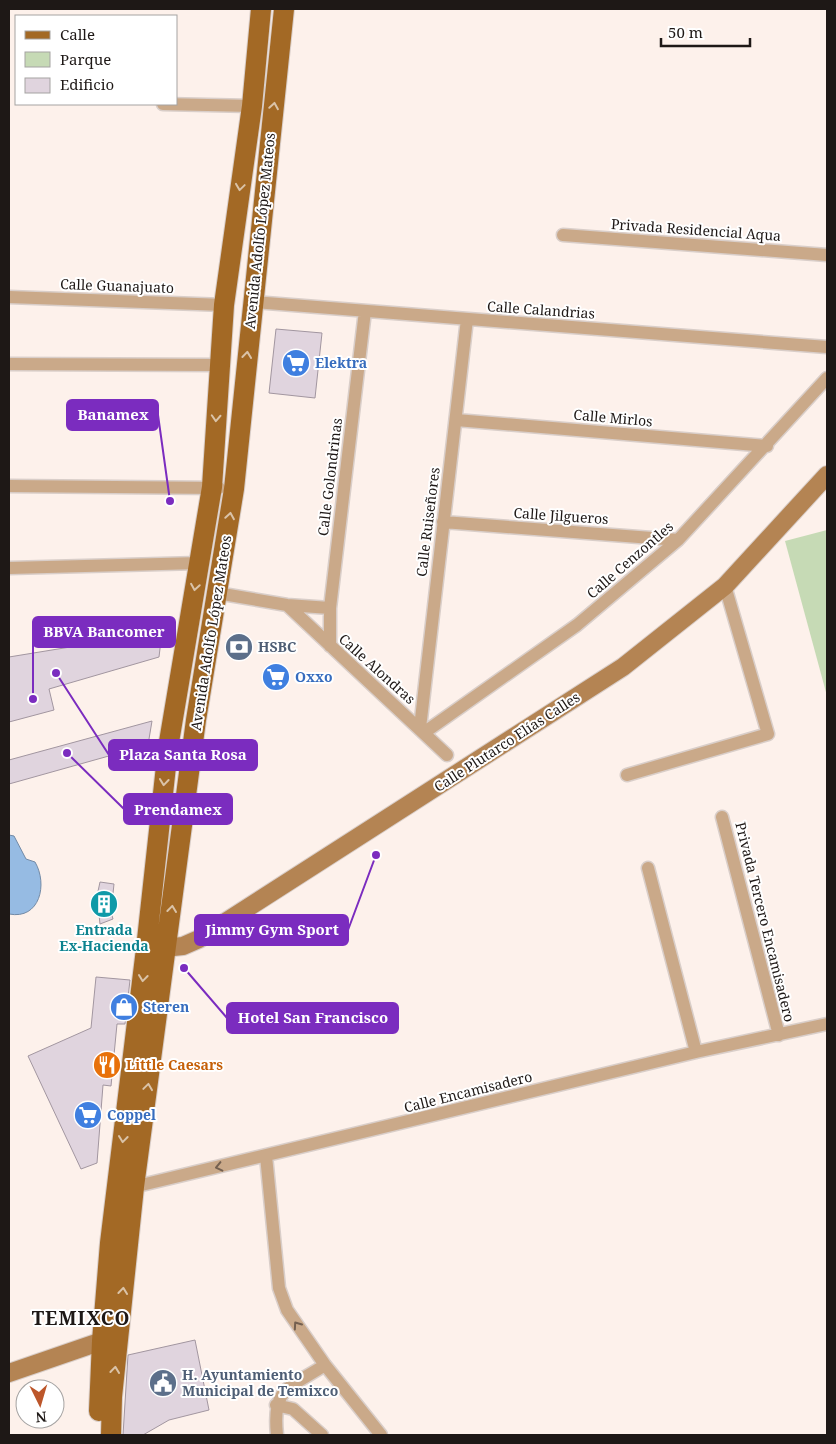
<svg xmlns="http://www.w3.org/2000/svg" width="836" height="1444" font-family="'Noto Serif',serif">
<rect width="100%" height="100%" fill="#fdf1eb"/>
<path fill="#c6dab5" d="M827,530V696L785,541Z"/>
<path fill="#96bbe3" stroke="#728aa6" d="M9,835L14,836L26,859L35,862C48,884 40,920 9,914Z"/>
<path fill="#e0d4de" stroke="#a296a0" d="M276,329L322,333L315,398L269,393Z
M162,632L159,657L49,689L54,710L9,722V657Z
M152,721L148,745L9,784V760Z
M100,882L114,884L111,912L113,919L100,924L97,896Z
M96,977L130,980L125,1024H117L111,1086L103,1085L97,1163L81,1169L28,1056L91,1028Z
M195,1340L209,1410L169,1420L143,1435H123L128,1355Z"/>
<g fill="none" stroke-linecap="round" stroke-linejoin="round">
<defs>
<path id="street" d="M163,104L252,106
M563,235L827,255
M9,297L224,305
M253,302L827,347
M9,364L218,365
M456,420L767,446
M9,486L219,488
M443,522L678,540
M9,568L199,563
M217,593L287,605L330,608
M287,605L447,755
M330,646V608L365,311
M420,728L467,319
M425,732L577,625L678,540L827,378
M627,775L768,734L725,586
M722,817L779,1035
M648,868L696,1052
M266,1156L279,1288L287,1310L325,1365L381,1435
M129,1188L696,1052L827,1024
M276,1405L293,1409L322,1435
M277,1435C272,1387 288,1389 325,1365"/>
<path id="secondary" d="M154,949L183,946L199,939L623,667L725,586L827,475
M9,1373L102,1341L115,1340"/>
<path id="primary" d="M99,1411L102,1341L110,1243L146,949L168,748L212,487L224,305L252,106L261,9
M111,1435L112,1397L134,1187L196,720L234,489L284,9"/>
</defs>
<use href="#street" stroke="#d9cec9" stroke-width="15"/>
<use href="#secondary" stroke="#d9cec9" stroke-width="20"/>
<use href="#primary" stroke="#d9cec9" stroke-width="22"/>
<use href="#street" stroke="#caa989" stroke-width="12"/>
<use href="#secondary" stroke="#b48453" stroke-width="18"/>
<use href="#primary" stroke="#a36925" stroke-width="20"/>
</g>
<defs><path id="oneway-chevron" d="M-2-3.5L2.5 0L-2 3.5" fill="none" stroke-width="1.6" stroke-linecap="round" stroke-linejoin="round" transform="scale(1.25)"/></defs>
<g stroke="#dac3a8">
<use href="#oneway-chevron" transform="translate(274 106) rotate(-81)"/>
<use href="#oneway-chevron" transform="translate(240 187) rotate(98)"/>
<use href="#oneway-chevron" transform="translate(247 355) rotate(-84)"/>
<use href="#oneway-chevron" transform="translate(216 418) rotate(93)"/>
<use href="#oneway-chevron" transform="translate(230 516) rotate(-81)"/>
<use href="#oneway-chevron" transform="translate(195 587) rotate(99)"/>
<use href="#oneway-chevron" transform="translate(164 782) rotate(96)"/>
<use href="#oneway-chevron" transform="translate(172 909) rotate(-83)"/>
<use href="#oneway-chevron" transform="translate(143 978) rotate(97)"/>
<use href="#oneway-chevron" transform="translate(148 1087) rotate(-82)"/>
<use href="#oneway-chevron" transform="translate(123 1139) rotate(97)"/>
<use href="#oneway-chevron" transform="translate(123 1291) rotate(-84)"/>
<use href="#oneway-chevron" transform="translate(115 1370) rotate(-84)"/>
</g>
<g stroke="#746050">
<use href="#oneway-chevron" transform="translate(219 1167) rotate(167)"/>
<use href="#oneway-chevron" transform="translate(297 1325) rotate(-125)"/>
</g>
<defs>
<symbol id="supermarket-disc" viewBox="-11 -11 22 22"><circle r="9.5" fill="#3f7fe0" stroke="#fff"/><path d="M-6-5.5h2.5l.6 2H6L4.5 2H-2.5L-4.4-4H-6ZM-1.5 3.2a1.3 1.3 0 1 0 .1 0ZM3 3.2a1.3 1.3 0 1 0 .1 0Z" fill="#fff"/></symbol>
<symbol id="bank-disc" viewBox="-11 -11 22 22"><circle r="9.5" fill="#5c6f8a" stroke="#fff"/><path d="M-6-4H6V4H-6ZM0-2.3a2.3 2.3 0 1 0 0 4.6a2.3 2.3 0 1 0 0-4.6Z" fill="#fff"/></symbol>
<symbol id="building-disc" viewBox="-11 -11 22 22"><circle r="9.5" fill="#0f9aa8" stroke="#fff"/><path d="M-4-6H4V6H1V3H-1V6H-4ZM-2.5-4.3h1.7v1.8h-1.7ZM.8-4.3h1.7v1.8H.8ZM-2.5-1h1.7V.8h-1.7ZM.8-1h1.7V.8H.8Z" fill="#fff"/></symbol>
<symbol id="shop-disc" viewBox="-11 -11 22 22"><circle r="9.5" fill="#3f7fe0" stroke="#fff"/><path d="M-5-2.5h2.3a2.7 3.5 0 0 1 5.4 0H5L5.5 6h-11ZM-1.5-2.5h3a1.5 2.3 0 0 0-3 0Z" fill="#fff"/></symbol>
<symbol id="restaurant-disc" viewBox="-11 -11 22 22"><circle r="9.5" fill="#e8710a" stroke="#fff"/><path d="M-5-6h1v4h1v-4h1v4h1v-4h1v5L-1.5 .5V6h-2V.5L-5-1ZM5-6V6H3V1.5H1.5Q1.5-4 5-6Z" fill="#fff"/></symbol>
<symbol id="civic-disc" viewBox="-11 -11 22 22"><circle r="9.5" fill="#5c6f8a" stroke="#fff"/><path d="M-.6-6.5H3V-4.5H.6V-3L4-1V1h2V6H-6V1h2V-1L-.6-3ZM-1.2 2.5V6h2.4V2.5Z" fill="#fff"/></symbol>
</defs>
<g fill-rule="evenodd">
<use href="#supermarket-disc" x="280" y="347" width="32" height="32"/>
<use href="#bank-disc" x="223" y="631" width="32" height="32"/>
<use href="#supermarket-disc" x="260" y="661" width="32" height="32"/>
<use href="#building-disc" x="88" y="888" width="32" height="32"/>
<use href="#shop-disc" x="108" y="991" width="32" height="32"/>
<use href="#restaurant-disc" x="91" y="1049" width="32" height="32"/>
<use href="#supermarket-disc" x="72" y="1099" width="32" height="32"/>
<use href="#civic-disc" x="147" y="1367" width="32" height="32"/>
</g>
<g text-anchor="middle" stroke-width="4" stroke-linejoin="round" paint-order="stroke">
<g font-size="14" fill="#1e1816" stroke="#fff">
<text transform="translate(696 230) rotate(4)" y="5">Privada Residencial Aqua</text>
<text transform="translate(260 231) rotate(-84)" y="5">Avenida Adolfo López Mateos</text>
<text transform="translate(117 286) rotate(2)" y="5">Calle Guanajuato</text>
<text transform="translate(541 310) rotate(4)" y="5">Calle Calandrias</text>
<text transform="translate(613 418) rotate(5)" y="5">Calle Mirlos</text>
<text transform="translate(330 477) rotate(-83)" y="5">Calle Golondrinas</text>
<text transform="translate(561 516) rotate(4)" y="5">Calle Jilgueros</text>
<text transform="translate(428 522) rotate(-83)" y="5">Calle Ruiseñores</text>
<text transform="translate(630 560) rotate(-41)" y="5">Calle Cenzontles</text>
<text transform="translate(211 633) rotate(-81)" y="5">Avenida Adolfo López Mateos</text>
<text transform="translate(377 669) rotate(42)" y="5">Calle Alondras</text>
<text transform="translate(507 742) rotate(-33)" y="5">Calle Plutarco Elías Calles</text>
<text transform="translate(765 922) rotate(76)" y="5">Privada Tercero Encamisadero</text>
<text transform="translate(468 1092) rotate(-14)" y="5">Calle Encamisadero</text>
</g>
<g font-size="14" font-weight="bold" fill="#366cbe" stroke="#fff" text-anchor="start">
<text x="315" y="368">Elektra</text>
<text x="295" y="682">Oxxo</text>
<text x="143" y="1012">Steren</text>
<text x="107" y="1120">Coppel</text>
</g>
<g font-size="14" font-weight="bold" fill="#4e5e75" stroke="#fff" text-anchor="start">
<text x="258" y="652">HSBC</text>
<text x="182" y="1380">H. Ayuntamiento<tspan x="182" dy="16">Municipal de Temixco</tspan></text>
</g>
<g font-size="14" font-weight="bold" fill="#0d838f" stroke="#fff">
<text x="104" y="935">Entrada<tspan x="104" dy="16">Ex-Hacienda</tspan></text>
</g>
<g font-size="14" font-weight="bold" fill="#c56008" stroke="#fff" text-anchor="start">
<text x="126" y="1070">Little Caesars</text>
</g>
<g font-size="19" font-weight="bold" letter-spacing="1" fill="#1e1816" stroke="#fff">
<text x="81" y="1325">TEMIXCO</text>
</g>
</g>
<path fill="none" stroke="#7b2cbf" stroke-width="2" d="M170 501L158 415M33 699L33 632M56 673L109 755M67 753L124 809M376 855L348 930M184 968L227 1018"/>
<g fill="#7b2cbf" stroke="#fff" stroke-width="2">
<circle cx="170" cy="501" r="5"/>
<circle cx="33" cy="699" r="5"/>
<circle cx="56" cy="673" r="5"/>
<circle cx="67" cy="753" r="5"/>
<circle cx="376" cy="855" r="5"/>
<circle cx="184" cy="968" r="5"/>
</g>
<g fill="#7b2cbf" stroke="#7b2cbf" stroke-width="2">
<rect x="67" y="400" width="91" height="30" rx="5"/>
<rect x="33" y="617" width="142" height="30" rx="5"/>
<rect x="109" y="740" width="148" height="30" rx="5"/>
<rect x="124" y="794" width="108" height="30" rx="5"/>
<rect x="195" y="915" width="153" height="30" rx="5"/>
<rect x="227" y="1003" width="171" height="30" rx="5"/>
</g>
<g font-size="15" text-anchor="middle" font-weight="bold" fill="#fff">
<text x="113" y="420">Banamex</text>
<text x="104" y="637">BBVA Bancomer</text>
<text x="183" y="760">Plaza Santa Rosa</text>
<text x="178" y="815">Prendamex</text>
<text x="272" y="935">Jimmy Gym Sport</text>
<text x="313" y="1023">Hotel San Francisco</text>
</g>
<rect width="836" height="1444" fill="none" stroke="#1e1816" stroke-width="20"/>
<rect x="15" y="15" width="162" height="90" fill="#ffffff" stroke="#a5a3a2"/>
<rect x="25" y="31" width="25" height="8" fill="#a36925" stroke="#a5a3a2"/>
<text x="60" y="40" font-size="15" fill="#1e1816">Calle</text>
<rect x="25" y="52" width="25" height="15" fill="#c6dab5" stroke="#a5a3a2"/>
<text x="60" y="65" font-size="15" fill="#1e1816">Parque</text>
<rect x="25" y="78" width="25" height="15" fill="#e0d4de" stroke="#a5a3a2"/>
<text x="60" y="90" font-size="15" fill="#1e1816">Edificio</text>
<g transform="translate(40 1404) rotate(175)"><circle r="24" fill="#ffffff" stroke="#a5a3a2"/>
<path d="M0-4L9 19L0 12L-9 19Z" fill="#bc562a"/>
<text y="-8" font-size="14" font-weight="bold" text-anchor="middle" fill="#1e1816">N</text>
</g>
<path d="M661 38v8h89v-8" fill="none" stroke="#1e1816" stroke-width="2.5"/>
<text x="668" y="38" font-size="15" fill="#1e1816" stroke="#ffffff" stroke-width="4" paint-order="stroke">50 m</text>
</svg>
